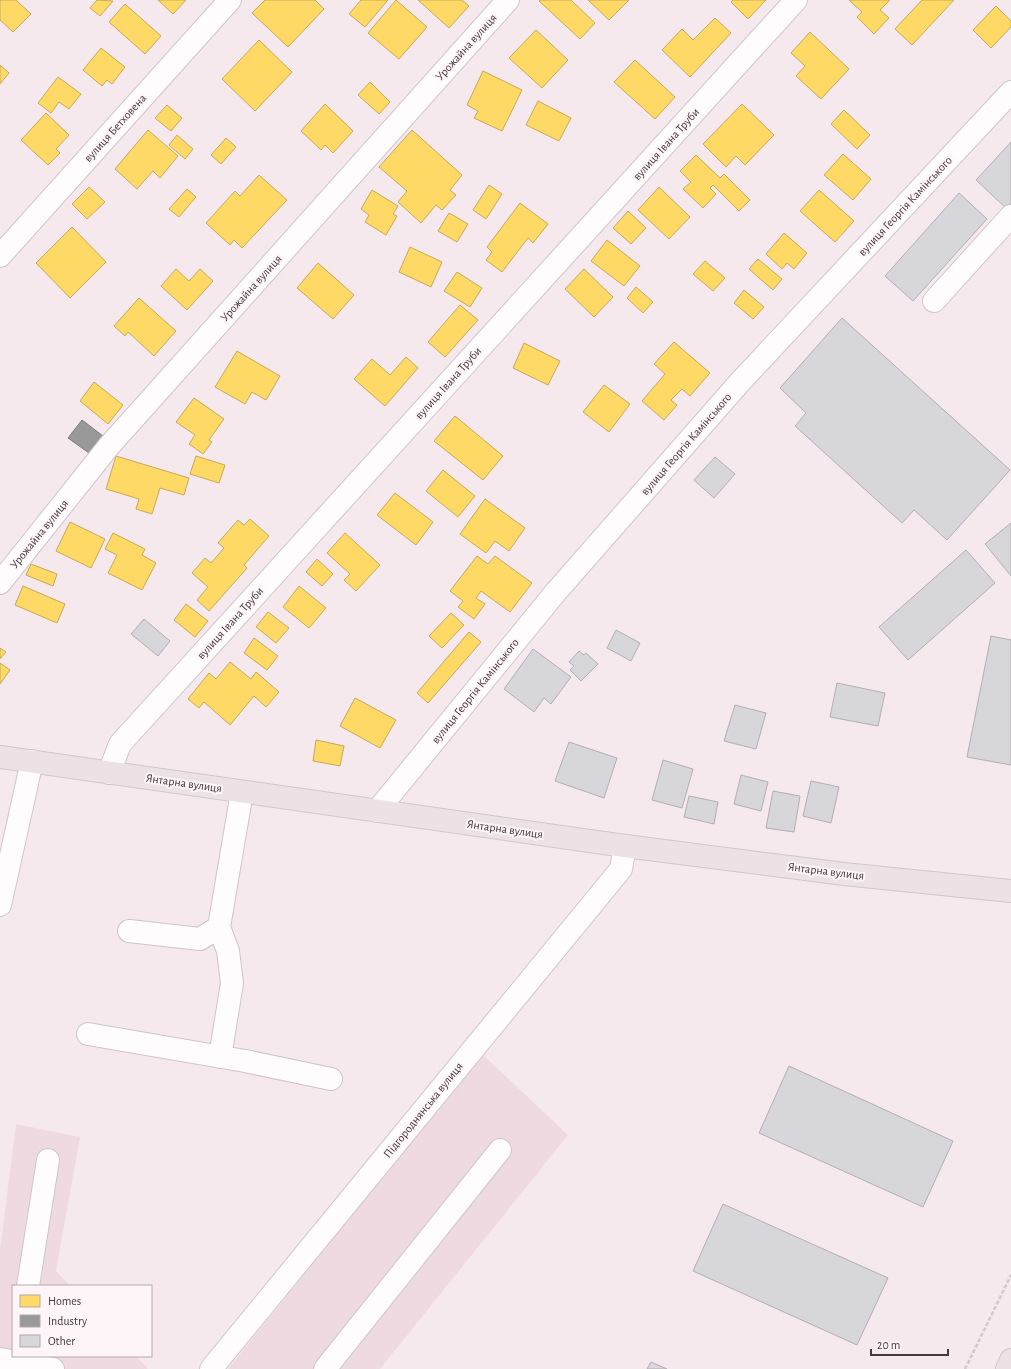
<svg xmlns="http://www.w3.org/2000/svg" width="1011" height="1369" font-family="'Alegreya Sans',sans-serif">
<rect width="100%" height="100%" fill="#f5e9ed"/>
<path fill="#f0dae1" d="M482,1054L568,1135L380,1369H228Z
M16,1124L80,1137L56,1271L70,1286H13V1356H136L148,1369H0V1251Z"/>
<path fill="#ffd966" stroke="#c6a959" d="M0,0H16L31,14L13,32L0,20Z
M97,0L113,1L100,16L90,8Z
M158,0H186L173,14Z
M265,0H315L324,9L288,47L252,13Z
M361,0H388L365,27L349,14Z
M396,0L427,27L399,59L368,33Z
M418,0H462L469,6L449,28Z
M540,0H571L595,23L580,39L539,1Z
M588,0H629L609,20Z
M733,0H766L748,19L731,2Z
M849,0H890L880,10L889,18L874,34L857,17L862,12Z
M922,0H954L912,45L895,29Z
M125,4L161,36L145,54L109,22Z
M996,6L1011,21V27L991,48L973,30Z
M715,18L731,33L690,77L662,50L682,29L693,40Z
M536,30L568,60L542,88L509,58Z
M810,32L849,69L821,99L796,76L805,66L791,53Z
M259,40L292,72L255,111L222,79Z
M101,48L125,67L112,84L107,80L102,86L83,70Z
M635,60L675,97L655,119L614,82Z
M0,65L9,73L0,84Z
M483,71L522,90L502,131L474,118L478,111L467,105Z
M58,77L81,94L69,109L59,102L51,113L38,103Z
M370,82L390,102L379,114L358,95Z
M538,101L571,118L559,141L526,125Z
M325,104L353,131L333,153L325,145L321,150L301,131Z
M742,104L774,135L745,165L736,156L726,167L703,144Z
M167,105L182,118L171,131L155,118Z
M844,110L870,135L857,149L831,124Z
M46,113L69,135L56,149L60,153L48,165L21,140Z
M148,130L178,156L160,178L153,171L137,189L115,169Z
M412,130L462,175L450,190L456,195L442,210L436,205L421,223L398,202L407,191L379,167Z
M177,135L193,149L185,159L169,145Z
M226,138L236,147L221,164L211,155Z
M843,154L871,179L853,200L824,175Z
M696,155L720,178L724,174L750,200L739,211L713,185L710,188L716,194L703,208L683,189L691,182L680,171Z
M259,175L287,200L242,248L234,240L230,245L206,223L235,191L240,196Z
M489,185L502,194L486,219L473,210Z
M89,187L105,202L87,219L72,204Z
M659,187L690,217L669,239L638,210Z
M187,189L196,197L179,217L169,209Z
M372,190L398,206L393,214L397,216L386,235L365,222L369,215L361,209Z
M819,190L854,221L835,242L800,211Z
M520,203L548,224L533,243L528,238L502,272L486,260L492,252L487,247Z
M628,211L646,228L631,244L613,228Z
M449,213L468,224L457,242L438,231Z
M72,227L106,262L70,298L36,263Z
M784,233L807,253L794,269L787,263L782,269L766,254Z
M607,240L640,266L624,286L591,261Z
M410,247L442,262L431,287L399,272Z
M758,259L782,279L773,290L749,269Z
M705,261L725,278L713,291L693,274Z
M318,263L354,295L333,319L297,288Z
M176,269L189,281L200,269L213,281L187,310L161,286Z
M584,269L613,297L594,317L565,289Z
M457,272L482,288L470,307L444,291Z
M636,287L653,302L643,313L627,298Z
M744,290L764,307L753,319L734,303Z
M139,298L176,331L154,356L128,332L125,336L114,326Z
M460,305L478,320L445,357L428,342Z
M674,342L710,373L690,396L682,389L671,400L677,405L664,420L642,401L665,374L654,364Z
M524,343L560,361L548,385L513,368Z
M237,351L280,376L266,400L252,392L245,404L215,387Z
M406,357L418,368L385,406L354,379L372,359L390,375Z
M94,382L123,405L108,424L80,401Z
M604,385L630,404L609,432L583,412Z
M194,398L224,419L209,440L212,442L203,454L189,444L195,435L176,422Z
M455,416L503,456L483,480L434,441Z
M116,456L189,478L184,495L160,488L152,514L136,509L139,499L106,489Z
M196,456L225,465L219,483L190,474Z
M443,470L475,496L458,517L426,491Z
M395,493L433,522L416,545L377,515Z
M485,499L525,528L509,551L495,541L486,553L460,534Z
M250,519L269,536L244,565L247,568L209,611L197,600L208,587L192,573L205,558L211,563L224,548L218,543L238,520L244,525Z
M70,522L105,539L91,568L56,551Z
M113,533L145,549L142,555L156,563L142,590L108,573L117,555L105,549Z
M345,533L380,565L356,591L344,580L350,574L327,553Z
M477,556L488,564L495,556L532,583L510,612L481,591L476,598L485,604L474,619L458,607L463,601L450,591Z
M317,559L333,574L322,586L306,572Z
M31,564L57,574L53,586L26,575Z
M23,586L65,604L57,623L15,605Z
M299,586L326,608L309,628L283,607Z
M186,604L208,621L195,637L174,620Z
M268,612L289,628L276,643L256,627Z
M451,613L464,625L442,648L429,636Z
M469,632L481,642L428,703L417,693Z
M254,638L278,656L267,670L244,653Z
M0,648L6,652L0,659Z
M230,662L251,679L256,672L279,692L266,707L254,696L230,725L204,702L199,708L188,699L209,673L216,679Z
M0,663L10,670L0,684Z
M355,698L396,720L380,748L340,726Z
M316,740L344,746L340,766L313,761Z"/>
<path fill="#999" stroke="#7f7c7d" d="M82,420L103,436L89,453L68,438Z"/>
<path fill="#d7d6da" stroke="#b1afb3" d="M1011,142V203L1006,208L976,180Z
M959,193L987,219L913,301L885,276Z
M842,318L1010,470L947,540L914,510L902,523L795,426L806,413L780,388Z
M715,457L735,474L714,498L694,480Z
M1011,523V576L985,544Z
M966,550L995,583L908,660L879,627Z
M144,619L170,641L158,656L131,634Z
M616,630L640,643L631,661L607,648Z
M991,636L1011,640V765L967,757Z
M533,649L571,677L551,704L544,698L534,712L504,689Z
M579,651L584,655L586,653L598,664L581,681L570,670L574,666L569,662Z
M837,683L885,693L878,726L830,717Z
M735,705L766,713L756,749L724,741Z
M569,742L617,758L604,798L555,781Z
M663,760L693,769L682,808L652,800Z
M741,775L768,782L761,811L734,804Z
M811,781L839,787L831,823L803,816Z
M773,791L800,796L794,832L766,828Z
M689,796L718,802L714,824L684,817Z
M789,1066L953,1141L923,1207L759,1133Z
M723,1204L888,1278L857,1345L693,1271Z
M651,1362L667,1369H647Z"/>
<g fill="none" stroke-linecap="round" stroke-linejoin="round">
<defs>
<path id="minor" d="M0,256L230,0
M934,301L1011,216
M0,583L109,446L508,0
M109,773L120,744L796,0
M377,811L555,593L740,382L1011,92
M0,905L32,761
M219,927L228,951L232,983L220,1057
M129,931L200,939L219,927L242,792
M88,1034L245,1061L331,1079
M28,1286L48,1160
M0,1359L53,1369
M211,1369L621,869L625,846
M325,1369L500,1150"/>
<path id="major" d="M0,757L625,846L844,874L1011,891
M1007,1369L1011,1360"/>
</defs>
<use href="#minor" stroke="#cfc5c9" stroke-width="24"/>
<use href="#major" stroke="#cec8ca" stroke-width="24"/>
<path stroke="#cfc9cc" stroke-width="2.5" stroke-dasharray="4 2" stroke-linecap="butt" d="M965,1369L1011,1275"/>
<use href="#minor" stroke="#fefcfc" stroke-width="22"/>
<use href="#major" stroke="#ece2e6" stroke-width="22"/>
</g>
<g text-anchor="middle" stroke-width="4" stroke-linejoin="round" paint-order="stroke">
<g font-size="12" fill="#42393c" stroke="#fef5f8">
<text transform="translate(466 47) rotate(-48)" y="4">Урожайна вулиця</text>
<text transform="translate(115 128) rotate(-48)" y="4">вулиця Бетховена</text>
<text transform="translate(666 144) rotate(-48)" y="4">вулиця Івана Труби</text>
<text transform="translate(905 206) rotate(-47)" y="4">вулиця Георгія Камінського</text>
<text transform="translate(251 288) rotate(-48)" y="4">Урожайна вулиця</text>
<text transform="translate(448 383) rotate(-48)" y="4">вулиця Івана Труби</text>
<text transform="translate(686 444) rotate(-49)" y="4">вулиця Георгія Камінського</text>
<text transform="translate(39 534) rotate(-51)" y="4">Урожайна вулиця</text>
<text transform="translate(230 623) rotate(-48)" y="4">вулиця Івана Труби</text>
<text transform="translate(475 691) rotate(-51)" y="4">вулиця Георгія Камінського</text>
<text transform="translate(184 783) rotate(8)" y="4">Янтарна вулиця</text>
<text transform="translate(505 829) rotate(8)" y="4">Янтарна вулиця</text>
<text transform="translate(826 871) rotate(7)" y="4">Янтарна вулиця</text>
<text transform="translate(423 1110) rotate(-51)" y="4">Підгороднянська вулиця</text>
</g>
</g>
<rect x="12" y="1285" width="140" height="72" fill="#fef5f8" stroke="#b3aaad"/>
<rect x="20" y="1295" width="20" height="12" fill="#ffd966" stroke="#b3aaad"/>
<text x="48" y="1305" font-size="12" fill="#42393c">Homes</text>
<rect x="20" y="1315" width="20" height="12" fill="#999999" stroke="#b3aaad"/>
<text x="48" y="1325" font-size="12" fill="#42393c">Industry</text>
<rect x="20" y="1335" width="20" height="12" fill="#d7d6da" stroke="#b3aaad"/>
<text x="48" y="1345" font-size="12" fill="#42393c">Other</text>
<path d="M871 1349v6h77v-6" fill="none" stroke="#42393c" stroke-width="2"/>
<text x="877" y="1349" font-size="12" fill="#42393c" stroke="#fef5f8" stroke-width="3" paint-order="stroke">20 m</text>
</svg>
